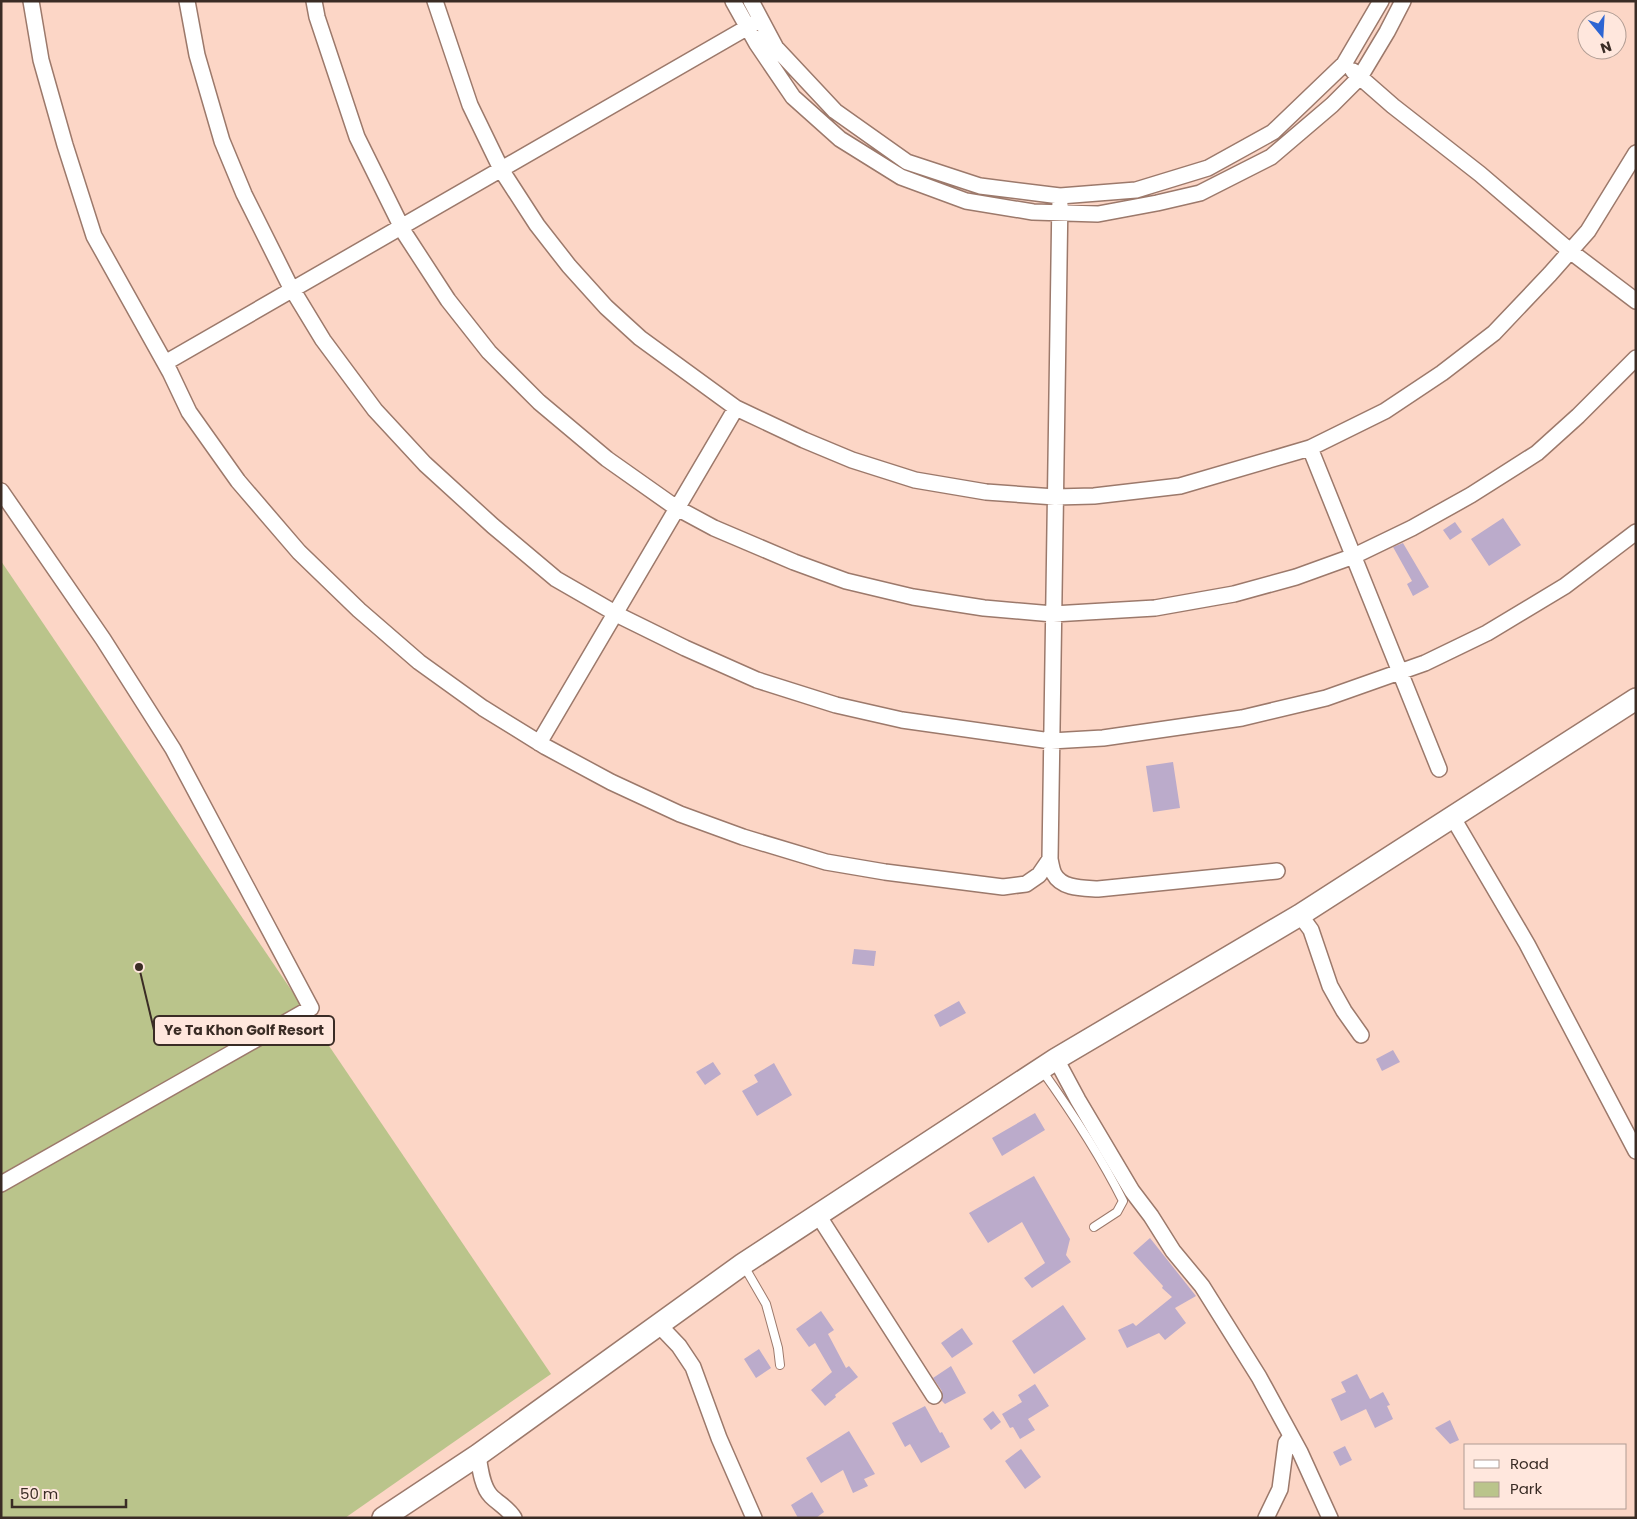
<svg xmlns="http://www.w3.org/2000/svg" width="1637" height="1519" font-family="Poppins,sans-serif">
<rect width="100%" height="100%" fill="#fcd6c6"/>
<path fill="#bac48b" d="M1,561L551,1374L345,1518H1Z"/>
<path fill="#bbabcb" d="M1503,518L1521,545L1489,566L1471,539Z
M1455,522L1462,532L1450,540L1443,530Z
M1403,543L1429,587L1413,596L1407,584L1412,581L1393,547Z
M1173,762L1180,808L1153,812L1146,766Z
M854,949L876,951L874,966L852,964Z
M959,1001L966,1013L940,1027L934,1015Z
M1393,1050L1400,1062L1382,1071L1376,1059Z
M713,1062L721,1074L705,1085L696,1072Z
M774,1063L792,1095L757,1116L742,1091L758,1082L754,1075Z
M1035,1113L1045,1130L1002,1156L992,1138Z
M1034,1176L1070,1239L1066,1255L1071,1262L1032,1288L1024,1278L1045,1263L1022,1222L988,1243L969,1213Z
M1150,1238L1196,1296L1175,1308L1186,1323L1165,1340L1159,1333L1127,1348L1118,1330L1133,1323L1136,1326L1172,1297L1162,1288L1163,1286L1133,1253Z
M1063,1305L1086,1339L1034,1374L1012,1341Z
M821,1311L834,1330L828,1334L846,1368L849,1366L858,1377L835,1395L836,1397L825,1406L811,1390L832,1372L815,1343L809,1347L796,1329Z
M962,1328L973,1344L952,1358L941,1343Z
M759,1349L771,1368L756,1378L744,1359Z
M951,1366L966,1393L945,1404L942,1401V1391L933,1378Z
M1357,1374L1370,1399L1383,1392L1390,1405L1387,1406L1393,1419L1375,1428L1366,1409L1341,1421L1331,1399L1346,1392L1341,1382Z
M1035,1384L1049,1406L1028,1419L1035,1430L1020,1439L1013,1427L1010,1428L1002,1414L1022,1402L1018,1395Z
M925,1406L940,1433L942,1432L950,1447L921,1463L910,1444L905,1447L892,1423Z
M993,1411L1001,1422L991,1430L983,1419Z
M1450,1420L1459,1440L1450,1444L1435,1428Z
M849,1431L875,1474L864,1479L868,1486L853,1493L843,1470L821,1483L806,1458Z
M1345,1446L1352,1460L1340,1466L1333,1452Z
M1021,1449L1041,1477L1025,1489L1005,1461Z
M812,1492L824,1512L816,1518H798L791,1505Z"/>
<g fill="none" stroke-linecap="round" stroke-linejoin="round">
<defs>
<path id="lane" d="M1041,1069C1071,1111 1100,1155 1123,1201L1117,1212L1094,1227
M744,1266L766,1304L778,1348L780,1365"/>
<path id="street" d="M31,1L41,60L65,145L94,236L170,372L189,412L238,481L299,552L359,610L419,662L483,708L546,747L611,782L680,814L743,837L826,862L885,872L1003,887L1026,884L1039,875L1050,859
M187,1L197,55L222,141L244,194L289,284L323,340L375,410L425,464L493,526L556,579L622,617L685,648L757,680L836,705L902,720L1051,741L1103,738L1242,718L1326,698L1425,663L1487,633L1565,586L1636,532
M314,1L317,17L357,137L405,234L448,300L489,352L539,402L607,459L675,507L714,528L794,562L846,581L913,597L984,608L1053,614L1155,608L1234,594L1296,577L1354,556L1412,528L1471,495L1537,453L1578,416L1636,358
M435,1L470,105L502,171L537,225L569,266L606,307L640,338L736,408L804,440L852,460L915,480L986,492L1055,497L1094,496L1180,486L1310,448L1385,411L1442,373L1494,333L1550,274L1588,231L1636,153
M733,1L757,44L793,97L840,139L901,177L966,201L1033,212L1098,214L1157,203L1200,193L1271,157L1332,105L1360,77L1387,32L1403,1
M751,1L776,48L835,111L907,162L980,186L1060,196L1136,190L1208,168L1273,132L1344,64L1381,1
M1353,71L1393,106L1480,174L1570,251L1636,301
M1060,196L1050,859C1051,864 1052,870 1054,874C1062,889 1083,888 1098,889L1277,871
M165,363L755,23
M1310,448L1439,769
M1,491L103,639L173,749L311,1008L1,1184
M539,743L736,408
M1453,818L1527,944L1636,1151
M1300,915L1311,930L1330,986L1344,1011L1361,1035
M1056,1059L1078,1100L1132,1191L1151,1216L1173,1251L1202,1286L1259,1377L1300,1452L1330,1518
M818,1215L934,1396
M658,1324L679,1346L693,1367L719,1438L754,1518
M478,1455C480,1468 482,1487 491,1496C499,1504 508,1508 514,1518
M1266,1518L1280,1489L1286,1443L1291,1436"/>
<path id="secondary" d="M383,1518L478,1455L743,1264L1056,1059L1300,915L1636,699"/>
</defs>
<use href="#lane" stroke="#9c796b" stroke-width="10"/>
<use href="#street" stroke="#9c796b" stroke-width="18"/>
<use href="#secondary" stroke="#9c796b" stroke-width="24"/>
<use href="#lane" stroke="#fff" stroke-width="8"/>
<use href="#street" stroke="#fff" stroke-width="15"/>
<use href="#secondary" stroke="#fff" stroke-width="21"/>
</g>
<path fill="none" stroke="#3a2c25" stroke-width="2" d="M139 967L154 1030"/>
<circle fill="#3a2c25" stroke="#ffe7dd" stroke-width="2" cx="139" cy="967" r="5"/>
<rect fill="#ffe7dd" stroke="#3a2c25" stroke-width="2" x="154" y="1016" width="180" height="29" rx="5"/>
<g font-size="14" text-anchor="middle" font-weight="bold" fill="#3a2c25">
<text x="244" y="1035">Ye Ta Khon Golf Resort</text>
</g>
<rect width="1637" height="1519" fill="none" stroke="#3a2c25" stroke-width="5"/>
<rect x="1464" y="1444" width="162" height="65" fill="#ffe7dd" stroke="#b09c93"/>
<rect x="1474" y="1460" width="25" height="8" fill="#ffffff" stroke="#b09c93"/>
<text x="1510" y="1469" font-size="15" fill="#3a2c25">Road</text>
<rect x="1474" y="1482" width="25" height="15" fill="#bac48b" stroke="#b09c93"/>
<text x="1510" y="1494" font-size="15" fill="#3a2c25">Park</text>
<g transform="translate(1602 35) rotate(162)"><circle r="24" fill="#ffe7dd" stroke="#b09c93"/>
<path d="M0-4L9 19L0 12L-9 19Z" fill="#2d65d3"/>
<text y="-8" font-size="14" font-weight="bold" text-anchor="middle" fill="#3a2c25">N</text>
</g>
<path d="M12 1499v8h114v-8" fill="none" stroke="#3a2c25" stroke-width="2.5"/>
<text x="20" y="1499" font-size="15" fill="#3a2c25" stroke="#ffe7dd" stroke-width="4" paint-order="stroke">50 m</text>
</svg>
